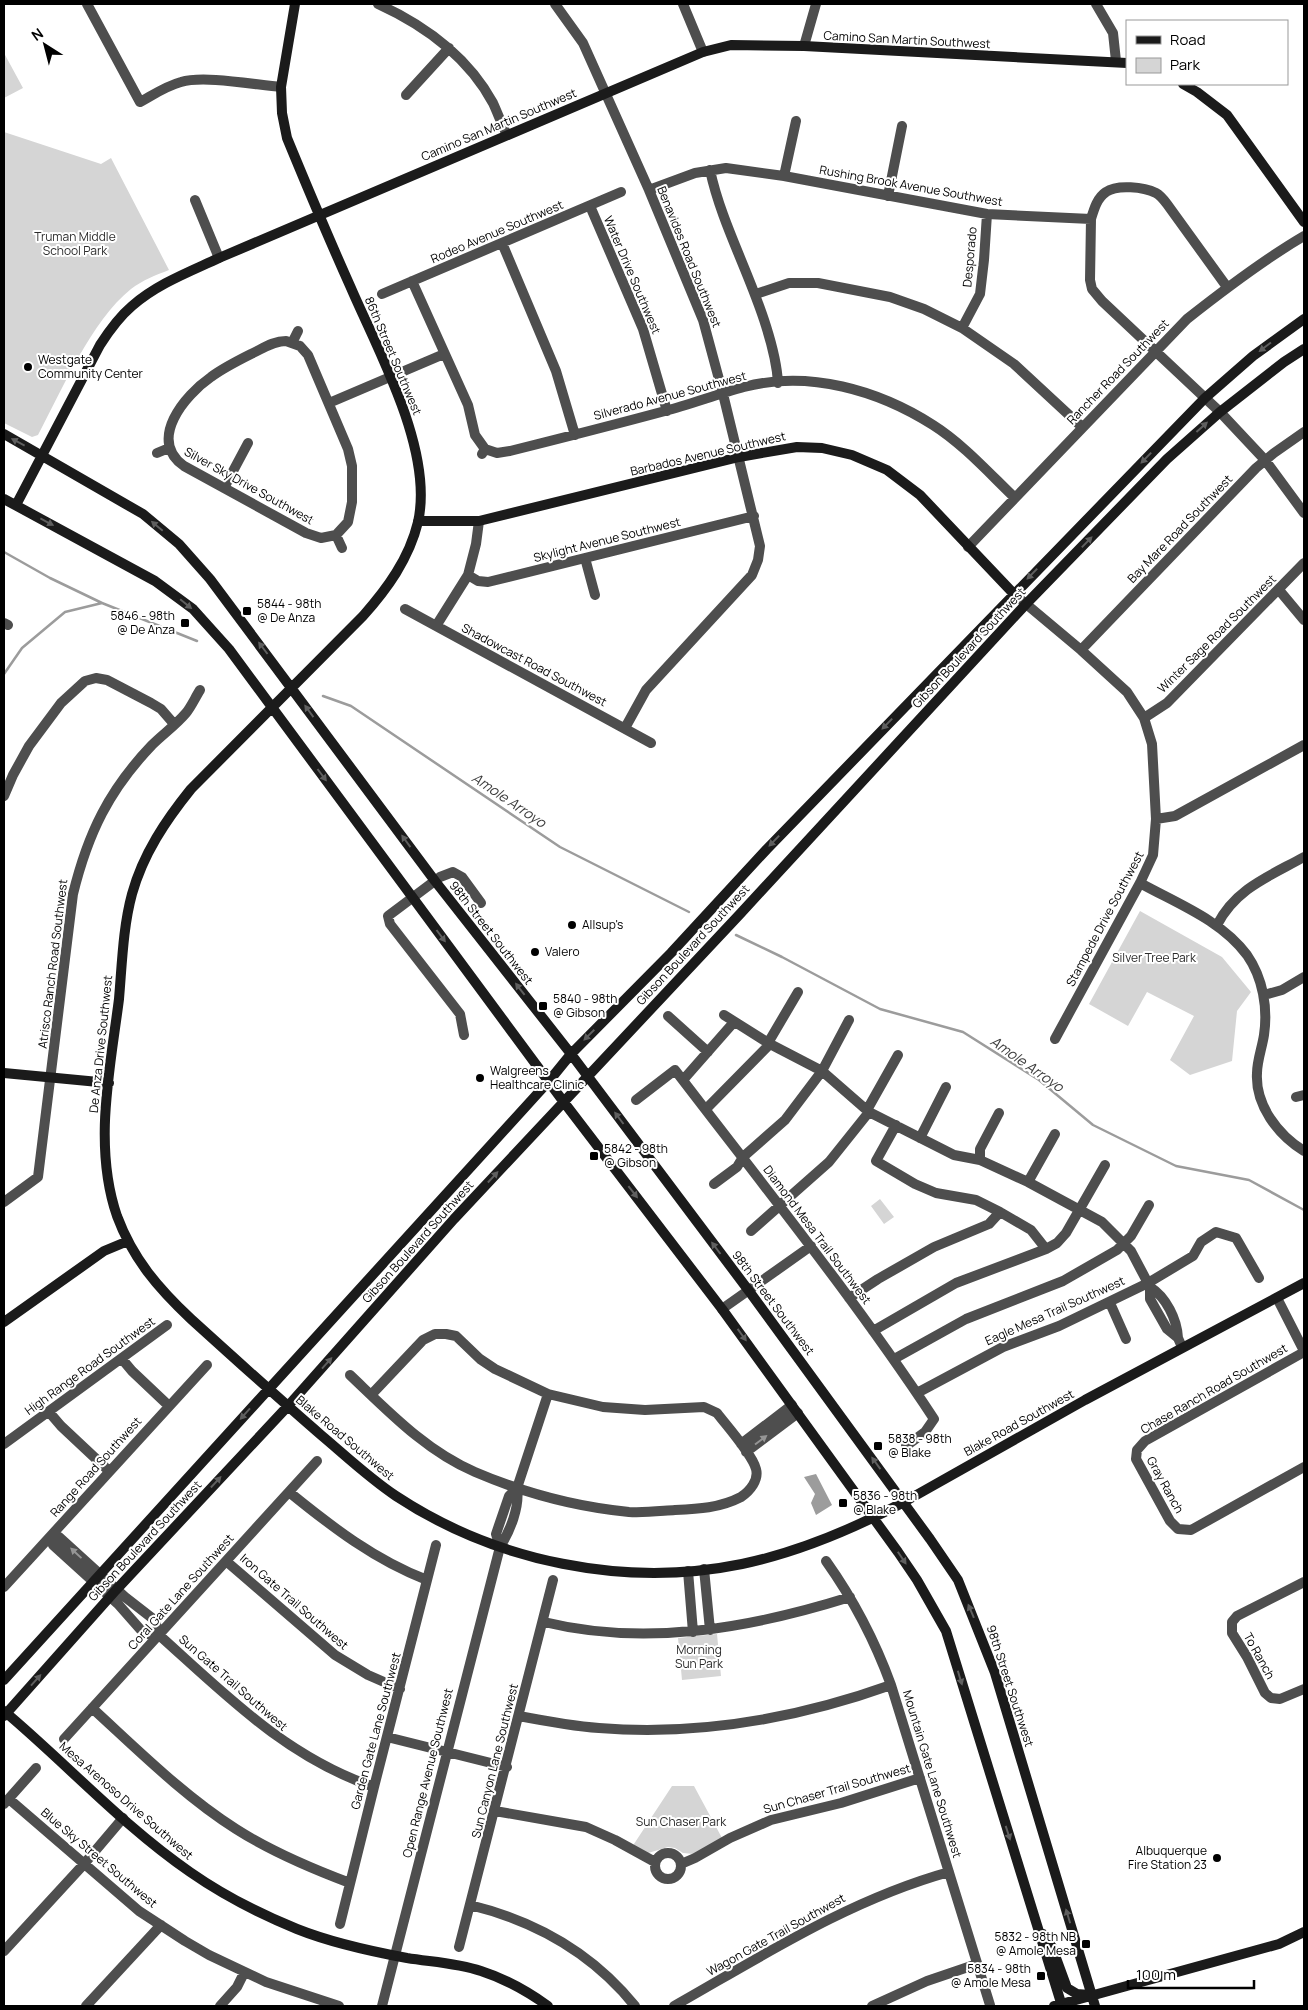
<svg xmlns="http://www.w3.org/2000/svg" width="1308" height="2010" font-family="Manrope,sans-serif">
<rect width="100%" height="100%" fill="#fff"/>
<path fill="#d5d5d5" d="M4,53L23,88L4,98Z
M4,132L101,164L111,158L169,270C156,275 143,280 131,289C91,321 62,390 38,435L32,437L4,423Z
M1140,911L1222,957L1251,992L1237,1011L1232,1061L1190,1075L1170,1060L1194,1016L1147,992L1128,1026L1089,1004Z
M880,1199L894,1217L884,1224L871,1206Z
M717,1634L721,1676L682,1680L678,1638Z
M672,1786H694L722,1838L694,1854L683,1853L675,1848L668,1847L645,1854L632,1847Z"/>
<path fill="#9c9c9c" d="M816,1474L832,1505L816,1515L811,1503L815,1494L804,1477Z"/>
<g fill="none" stroke-linecap="round" stroke-linejoin="round">
<path stroke="#9c9c9c" stroke-width="2.5" d="M4,552L50,578L102,603
M4,674L22,648L65,612L102,603L197,641
M323,696L351,706L560,847L689,912
M736,935L782,957L880,1009L963,1032L1039,1080L1093,1125L1176,1166L1249,1180L1304,1210"/>
<path stroke="#4e4e4e" stroke-width="10" d="M87,4L140,102C153,95 166,86 181,82C204,75 256,85 281,87
M378,4C424,25 468,57 493,103C498,114 502,125 507,135
M555,4L583,43L649,190L703,320L723,394L760,546L758,560L752,575L646,690L625,728
M683,4L703,52
M1096,4L1113,33L1116,61
M804,46L816,4
M406,95L449,48
M710,170C721,222 750,274 766,326C772,345 777,363 778,383
M784,176L796,121
M649,190L695,173L726,168L784,176L987,214L1091,219C1094,209 1097,198 1106,192C1117,184 1144,187 1156,193C1160,195 1164,200 1167,204L1227,287
M888,196L902,126
M195,200L219,258
M590,206L643,329L667,411
M1091,219L1090,280L1092,289L1102,301L1220,412L1265,460L1304,513
M502,243L556,371L575,435
M412,281L468,405L475,435L485,449
M382,294L621,192
M756,294L789,283H818L890,297L924,309L962,328L1014,364L1082,427
M962,328L980,294L984,260L987,214
M286,341L300,346L308,355L348,449L352,466V502L348,522L336,535L321,538L306,533L184,466C147,440 185,395 211,377C223,368 237,361 251,354C262,349 273,341 286,341Z
M292,343L298,331
M329,403L444,354
M157,453L169,448
M482,454L485,449L497,453L510,451C562,438 613,425 665,411C691,404 718,394 744,387C809,370 878,390 933,425C963,444 989,473 1015,498
M224,488L248,443
M336,535L342,548
M968,547L1187,319C1225,289 1263,260 1304,236
M585,558L595,595
M468,575L478,581L488,582L754,516
M1279,590L1304,620
M1013,593L1081,650L1127,692L1144,718L1152,744L1156,819L1153,855L1140,883L1055,1039
M405,609L651,743
M4,623L8,625
M436,626L468,575L476,544L479,521
M1081,650L1256,468L1274,453L1304,432
M1144,718L1167,703L1304,563
M4,796L13,775L29,746L61,703L85,681L96,678L107,680L151,703L161,709L174,724
M1156,819L1175,816L1304,745
M1140,883C1178,904 1221,920 1247,955C1263,978 1268,1008 1264,1035C1262,1048 1257,1061 1257,1073C1255,1105 1278,1135 1304,1151
M1217,925C1236,888 1270,876 1304,857
M1264,995L1282,990L1304,977
M724,1015L770,1044L822,1071L869,1112L954,1155L980,1160L1028,1182L1102,1222L1131,1251L1150,1287V1299L1167,1329L1178,1338L1182,1347
M668,1016L708,1052
M464,1035L460,1014L390,924L388,916L440,877L453,872L462,877L481,903
M768,1043L798,992
M683,1080L734,1022
M1296,1097L1304,1095
M636,1100L675,1070C763,1185 854,1298 934,1419L925,1432L906,1446
M706,1109L770,1044
M867,1110L898,1055
M896,1125L876,1161L915,1184L936,1193L976,1200L1000,1212L1031,1230L1046,1249
M920,1138L946,1087
M980,1160V1149L999,1113
M1028,1182L1055,1134
M714,1184L737,1167L743,1157L785,1120L822,1071L849,1020
M4,1202L38,1177L73,894C88,833 109,790 152,745C163,734 176,725 186,713C191,707 195,698 200,690
M751,1231L829,1162L869,1112
M1150,1287C1166,1297 1177,1319 1178,1338
M849,1298L878,1279L934,1247L989,1224L1000,1212
M1277,1298L1304,1351
M1110,1303L1126,1339
M722,1309L811,1246
M873,1331L956,1283L1046,1249L1057,1243L1066,1233L1105,1165
M1304,1352L1145,1441L1137,1450L1136,1459L1170,1521L1178,1529L1191,1530L1304,1467
M122,1359L132,1371L169,1406
M894,1359L966,1319L1063,1281L1117,1250L1131,1236L1149,1205
M350,1375C389,1412 426,1451 475,1472C524,1493 577,1507 629,1512C644,1513 660,1511 675,1510C698,1509 720,1508 741,1497C750,1491 759,1480 756,1469C752,1454 726,1425 717,1413L704,1407L645,1410L603,1407L548,1394L495,1369L480,1359L456,1336L446,1334H435L423,1340L371,1395
M917,1393L1003,1347L1059,1326L1148,1283L1193,1256L1201,1242L1216,1232L1236,1238L1259,1278
M49,1412L61,1426L109,1471
M4,1444L167,1325
M741,1444L792,1405
M746,1452L798,1413
M289,1492C332,1527 375,1560 427,1580
M500,1547L496,1534L509,1496L517,1488L548,1394
M226,1561L335,1655L368,1675L400,1689
M826,1561C853,1599 875,1641 891,1685L990,2005
M704,1569L710,1630
M688,1571L693,1632
M1304,1582L1237,1616L1232,1622V1633L1247,1657L1265,1693L1271,1698L1280,1699L1304,1689
M4,1587L207,1365
M544,1622C646,1647 751,1628 850,1597
M159,1635L147,1634L140,1629L118,1604L53,1545L50,1537H59L125,1597L152,1618L156,1624L159,1635C226,1695 286,1757 374,1787
M92,1708C138,1750 184,1796 236,1829C272,1852 310,1868 350,1883
M519,1716C545,1721 572,1726 599,1728C700,1736 796,1719 891,1685
M387,1737L507,1767
M64,1739L317,1461
M9,1799L139,1911L185,1941L209,1955L266,1982L339,2006
M4,1804L36,1768
M495,1811L586,1827L615,1840L655,1862
M655 1866a13 13 0 1 1 26 0a13 13 0 1 1-26 0Z
M681,1864L695,1858L730,1838L771,1820L841,1803L920,1778
M470,1905C535,1921 593,1954 635,2006
M340,1924L374,1787L436,1545
M459,1947L553,1580
M4,1951L84,1864L123,1818
M86,2006L161,1925
M220,2006L237,1987L244,1973
M382,2006L500,1547C510,1531 520,1507 517,1488
M674,2006C764,1955 849,1900 949,1872
M872,2006L927,1981L977,1964"/>
<path stroke="#1b1b1b" stroke-width="10" d="M295,4L281,87L282,113L287,138C308,189 329,239 351,288C379,353 434,451 418,522C409,559 387,589 363,616L191,789C166,820 143,854 132,894C123,927 122,964 119,999C110,1070 93,1146 117,1216C133,1259 158,1288 191,1319C234,1358 277,1397 321,1435C346,1456 369,1478 396,1496C496,1562 625,1588 742,1564C799,1552 853,1529 904,1502L1085,1400L1304,1283
M1183,84L1197,92L1227,115L1304,222
M4,434L143,514L179,544L210,579L435,881L571,1054L749,1291L930,1539L958,1580L995,1673L1095,2006
M4,499L155,581L193,609L229,649L563,1101L722,1309L898,1552L917,1580L946,1631L1062,2006
M16,505L100,345C109,331 119,317 132,306C157,284 189,272 219,258L703,52L731,45L804,46L1127,63
M418,521H479L739,457L797,447L822,448L852,455L887,470L920,495L1013,593
M4,1073L109,1083
M4,1322L104,1251L128,1241
M4,1680L549,1081L571,1054L671,953L767,849L1205,398L1253,356L1304,319
M4,1711C66,1763 123,1826 190,1872C223,1895 260,1914 297,1929C332,1943 369,1951 407,1958C432,1962 457,1963 481,1971C506,1979 527,1991 548,2006
M4,1716L116,1590L288,1406L454,1219L740,914L1026,604L1167,459L1220,412L1284,362L1304,349
M1043,1934L1052,1947L1067,1988L1077,1994L1089,1995
M1054,2006L1279,1944L1304,1932"/>
</g>
<defs><path id="oneway-solid" d="M-6-.8H1V-3.2L6.5 0L1 3.2V.8H-6Z" transform="scale(1.25)"/></defs>
<g fill="#5f5f5f">
<use href="#oneway-solid" transform="translate(1265 347) rotate(143)"/>
<use href="#oneway-solid" transform="translate(1202 427) rotate(-42)"/>
<use href="#oneway-solid" transform="translate(18 442) rotate(-152)"/>
<use href="#oneway-solid" transform="translate(1146 458) rotate(134)"/>
<use href="#oneway-solid" transform="translate(47 522) rotate(28)"/>
<use href="#oneway-solid" transform="translate(157 526) rotate(-140)"/>
<use href="#oneway-solid" transform="translate(1087 542) rotate(-46)"/>
<use href="#oneway-solid" transform="translate(1032 574) rotate(134)"/>
<use href="#oneway-solid" transform="translate(186 604) rotate(39)"/>
<use href="#oneway-solid" transform="translate(263 648) rotate(-127)"/>
<use href="#oneway-solid" transform="translate(309 711) rotate(-126)"/>
<use href="#oneway-solid" transform="translate(887 724) rotate(134)"/>
<use href="#oneway-solid" transform="translate(322 775) rotate(53)"/>
<use href="#oneway-solid" transform="translate(406 841) rotate(-126)"/>
<use href="#oneway-solid" transform="translate(774 841) rotate(134)"/>
<use href="#oneway-solid" transform="translate(441 936) rotate(53)"/>
<use href="#oneway-solid" transform="translate(520 989) rotate(-128)"/>
<use href="#oneway-solid" transform="translate(589 1035) rotate(135)"/>
<use href="#oneway-solid" transform="translate(619 1118) rotate(-127)"/>
<use href="#oneway-solid" transform="translate(493 1177) rotate(-47)"/>
<use href="#oneway-solid" transform="translate(633 1192) rotate(52)"/>
<use href="#oneway-solid" transform="translate(716 1248) rotate(-127)"/>
<use href="#oneway-solid" transform="translate(742 1335) rotate(54)"/>
<use href="#oneway-solid" transform="translate(327 1363) rotate(-48)"/>
<use href="#oneway-solid" transform="translate(245 1414) rotate(132)"/>
<use href="#oneway-solid" transform="translate(876 1463) rotate(-126)"/>
<use href="#oneway-solid" transform="translate(216 1482) rotate(-47)"/>
<use href="#oneway-solid" transform="translate(902 1558) rotate(56)"/>
<use href="#oneway-solid" transform="translate(971 1611) rotate(-113)"/>
<use href="#oneway-solid" transform="translate(960 1678) rotate(73)"/>
<use href="#oneway-solid" transform="translate(36 1680) rotate(-48)"/>
<use href="#oneway-solid" transform="translate(1008 1833) rotate(72)"/>
<use href="#oneway-solid" transform="translate(1068 1916) rotate(-107)"/>
</g>
<g fill="#959595">
<use href="#oneway-solid" transform="translate(761 1440) rotate(-37)"/>
<use href="#oneway-solid" transform="translate(76 1553) rotate(-137)"/>
</g>
<g fill="#000" stroke="#fff" stroke-width="2">
<circle cx="28" cy="367" r="5"/>
<rect x="242" y="606" width="10" height="10" rx="2.5"/>
<rect x="180" y="618" width="10" height="10" rx="2.5"/>
<circle cx="572" cy="925" r="5"/>
<circle cx="535" cy="952" r="5"/>
<rect x="538" y="1001" width="10" height="10" rx="2.5"/>
<circle cx="480" cy="1078" r="5"/>
<rect x="589" y="1151" width="10" height="10" rx="2.5"/>
<rect x="873" y="1441" width="10" height="10" rx="2.5"/>
<rect x="838" y="1498" width="10" height="10" rx="2.5"/>
<circle cx="1217" cy="1858" r="5"/>
<rect x="1081" y="1939" width="10" height="10" rx="2.5"/>
<rect x="1036" y="1971" width="10" height="10" rx="2.5"/>
</g>
<g text-anchor="middle" stroke-width="4" stroke-linejoin="round" paint-order="stroke">
<g font-size="12" fill="#000" stroke="#fff">
<text transform="translate(907 40) rotate(3)" y="4">Camino San Martin Southwest</text>
<text transform="translate(499 125) rotate(-23)" y="4">Camino San Martin Southwest</text>
<text transform="translate(911 186) rotate(10)" y="4">Rushing Brook Avenue Southwest</text>
<text transform="translate(497 232) rotate(-23)" y="4">Rodeo Avenue Southwest</text>
<text transform="translate(689 257) rotate(68)" y="4">Benavides Road Southwest</text>
<text transform="translate(970 257) rotate(-85)" y="4">Desporado</text>
<text transform="translate(632 275) rotate(67)" y="4">Water Drive Southwest</text>
<text transform="translate(393 356) rotate(67)" y="4">86th Street Southwest</text>
<text transform="translate(1118 372) rotate(-46)" y="4">Rancher Road Southwest</text>
<text transform="translate(670 396) rotate(-15)" y="4">Silverado Avenue Southwest</text>
<text transform="translate(708 454) rotate(-13)" y="4">Barbados Avenue Southwest</text>
<text transform="translate(249 486) rotate(29)" y="4">Silver Sky Drive Southwest</text>
<text transform="translate(1180 529) rotate(-46)" y="4">Bay Mare Road Southwest</text>
<text transform="translate(607 540) rotate(-14)" y="4">Skylight Avenue Southwest</text>
<text transform="translate(1217 634) rotate(-45)" y="4">Winter Sage Road Southwest</text>
<text transform="translate(969 648) rotate(-47)" y="4">Gibson Boulevard Southwest</text>
<text transform="translate(534 665) rotate(28)" y="4">Shadowcast Road Southwest</text>
<text transform="translate(1105 919) rotate(-62)" y="4">Stampede Drive Southwest</text>
<text transform="translate(491 933) rotate(52)" y="4">98th Street Southwest</text>
<text transform="translate(693 945) rotate(-47)" y="4">Gibson Boulevard Southwest</text>
<text transform="translate(53 964) rotate(-83)" y="4">Atrisco Ranch Road Southwest</text>
<text transform="translate(101 1044) rotate(-84)" y="4">De Anza Drive Southwest</text>
<text transform="translate(817 1235) rotate(53)" y="4">Diamond Mesa Trail Southwest</text>
<text transform="translate(418 1242) rotate(-48)" y="4">Gibson Boulevard Southwest</text>
<text transform="translate(773 1303) rotate(53)" y="4">98th Street Southwest</text>
<text transform="translate(1055 1311) rotate(-24)" y="4">Eagle Mesa Trail Southwest</text>
<text transform="translate(90 1366) rotate(-36)" y="4">High Range Road Southwest</text>
<text transform="translate(1214 1389) rotate(-30)" y="4">Chase Ranch Road Southwest</text>
<text transform="translate(1019 1423) rotate(-29)" y="4">Blake Road Southwest</text>
<text transform="translate(345 1438) rotate(40)" y="4">Blake Road Southwest</text>
<text transform="translate(96 1467) rotate(-48)" y="4">Range Road Southwest</text>
<text transform="translate(1165 1485) rotate(61)" y="4">Gray Ranch</text>
<text transform="translate(145 1541) rotate(-47)" y="4">Gibson Boulevard Southwest</text>
<text transform="translate(181 1592) rotate(-48)" y="4">Coral Gate Lane Southwest</text>
<text transform="translate(294 1602) rotate(41)" y="4">Iron Gate Trail Southwest</text>
<text transform="translate(1259 1656) rotate(61)" y="4">To Ranch</text>
<text transform="translate(233 1683) rotate(41)" y="4">Sun Gate Trail Southwest</text>
<text transform="translate(1010 1686) rotate(72)" y="4">98th Street Southwest</text>
<text transform="translate(376 1731) rotate(-75)" y="4">Garden Gate Lane Southwest</text>
<text transform="translate(495 1761) rotate(-76)" y="4">Sun Canyon Lane Southwest</text>
<text transform="translate(428 1773) rotate(-76)" y="4">Open Range Avenue Southwest</text>
<text transform="translate(932 1774) rotate(73)" y="4">Mountain Gate Lane Southwest</text>
<text transform="translate(837 1789) rotate(-16)" y="4">Sun Chaser Trail Southwest</text>
<text transform="translate(126 1801) rotate(41)" y="4">Mesa Arenoso Drive Southwest</text>
<text transform="translate(99 1858) rotate(40)" y="4">Blue Sky Street Southwest</text>
<text transform="translate(776 1935) rotate(-29)" y="4">Wagon Gate Trail Southwest</text>
</g>
<g font-size="12" fill="#2c2c2c" stroke="#fff">
<text x="75" y="241">Truman Middle<tspan x="75" dy="14">School Park</tspan></text>
<text x="1154" y="962">Silver Tree Park</text>
<text x="699" y="1654">Morning<tspan x="699" dy="14">Sun Park</tspan></text>
<text x="681" y="1826">Sun Chaser Park</text>
</g>
<g font-size="12" fill="#000" stroke="#fff" text-anchor="start">
<text x="38" y="364">Westgate<tspan x="38" dy="14">Community Center</tspan></text>
<text x="257" y="608">5844 - 98th<tspan x="257" dy="14">@ De Anza</tspan></text>
<text x="175" y="620" text-anchor="end">5846 - 98th<tspan x="175" dy="14">@ De Anza</tspan></text>
<text x="582" y="929">Allsup's</text>
<text x="545" y="956">Valero</text>
<text x="553" y="1003">5840 - 98th<tspan x="553" dy="14">@ Gibson</tspan></text>
<text x="490" y="1075">Walgreens<tspan x="490" dy="14">Healthcare Clinic</tspan></text>
<text x="604" y="1153">5842 - 98th<tspan x="604" dy="14">@ Gibson</tspan></text>
<text x="888" y="1443">5838 - 98th<tspan x="888" dy="14">@ Blake</tspan></text>
<text x="853" y="1500">5836 - 98th<tspan x="853" dy="14">@ Blake</tspan></text>
<text x="1207" y="1855" text-anchor="end">Albuquerque<tspan x="1207" dy="14">Fire Station 23</tspan></text>
<text x="1076" y="1941" text-anchor="end">5832 - 98th NB<tspan x="1076" dy="14">@ Amole Mesa</tspan></text>
<text x="1031" y="1973" text-anchor="end">5834 - 98th<tspan x="1031" dy="14">@ Amole Mesa</tspan></text>
</g>
<g font-size="14" font-style="italic" fill="#3d3d3d" stroke="#fff">
<text transform="translate(509 800) rotate(34)" y="5">Amole Arroyo</text>
<text transform="translate(1027 1064) rotate(35)" y="5">Amole Arroyo</text>
</g>
</g>
<rect width="1308" height="2010" fill="none" stroke="#000000" stroke-width="10"/>
<rect x="1126" y="20" width="162" height="65" fill="#ffffff" stroke="#999999"/>
<rect x="1136" y="36" width="25" height="8" fill="#1b1b1b" stroke="#999999"/>
<text x="1170" y="45" font-size="15" fill="#000000">Road</text>
<rect x="1136" y="58" width="25" height="15" fill="#d5d5d5" stroke="#999999"/>
<text x="1170" y="70" font-size="15" fill="#000000">Park</text>
<g transform="translate(45 45) rotate(324)" stroke="#ffffff" stroke-width="4" paint-order="stroke">
<path d="M0-4L9 19L0 12L-9 19Z" fill="#000000"/>
<text y="-8" font-size="14" font-weight="bold" text-anchor="middle" fill="#000000">N</text>
</g>
<path d="M1128 1980v8h126v-8" fill="none" stroke="#000000" stroke-width="2.5"/>
<text x="1136" y="1980" font-size="15" fill="#000000" stroke="#ffffff" stroke-width="4" paint-order="stroke">100 m</text>
</svg>
